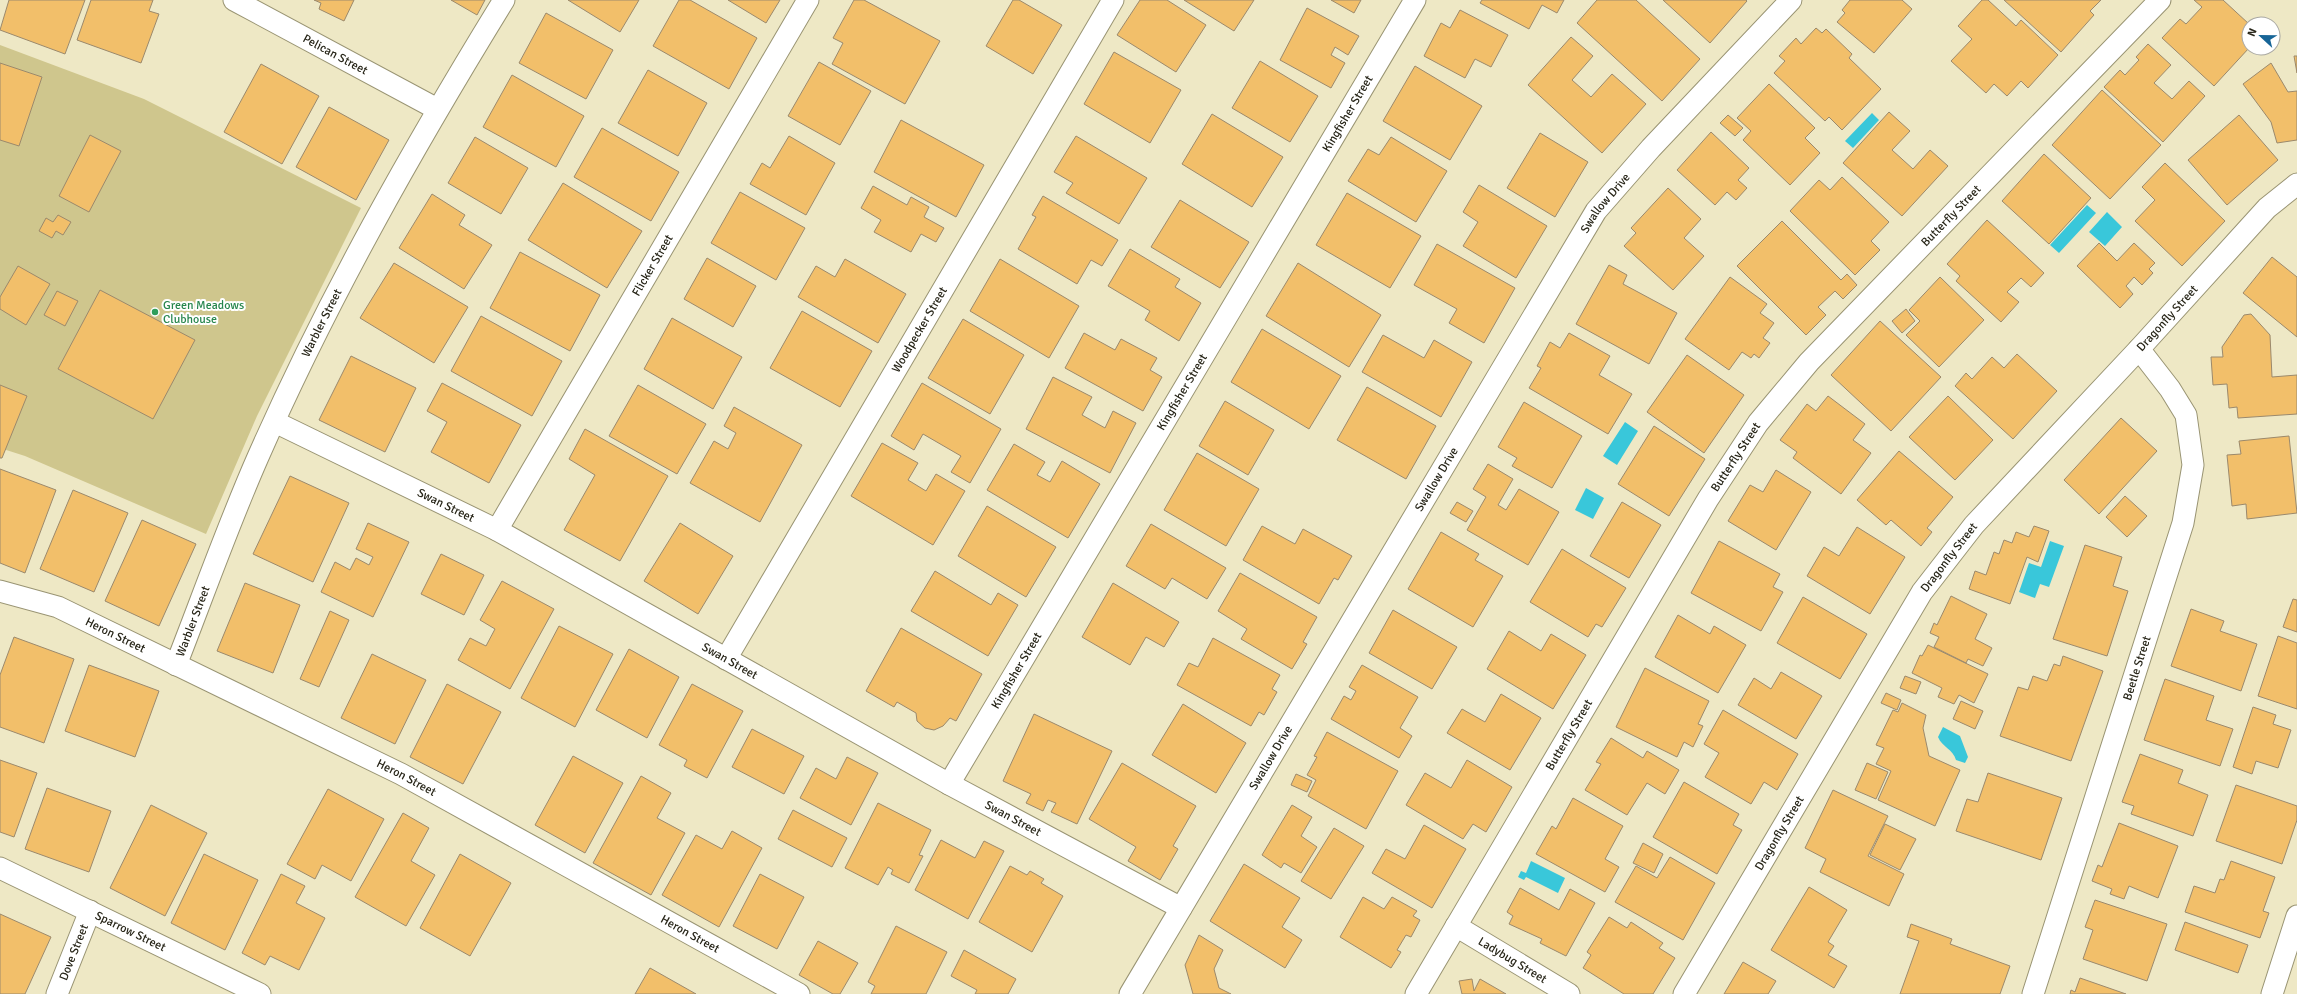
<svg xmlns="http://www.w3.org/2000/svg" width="2297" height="994" font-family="Signika,sans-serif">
<rect width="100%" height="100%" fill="#eee8c5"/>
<path fill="#cfc68d" d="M0,45L144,99L361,208L257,416L206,534L25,456L0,448Z"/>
<path fill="#39c7da" d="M1872,113L1879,120L1853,148L1845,141Z
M2087,205L2096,213L2059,253L2050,245Z
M2107,212L2122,227L2105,246L2089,232Z
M1625,422L1638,431L1617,465L1603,456Z
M1586,488L1604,498L1593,519L1575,510Z
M2050,541L2064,546L2049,587L2040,584L2035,598L2019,592L2029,563L2041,567Z
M1943,727L1960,736L1968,757L1965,763L1956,760C1953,749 1942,747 1938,737Z
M1531,861L1565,878L1558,893L1526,877L1524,880L1518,877L1521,871L1526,873Z"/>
<path fill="#f2bf6a" stroke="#9b896c" d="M9,0H85L65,54L0,30Z
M91,0H153L149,11L159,14L141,63L77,40Z
M314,0H354L344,21L319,9L321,3Z
M451,0H485L477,15Z
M568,0H639L620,32Z
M679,0H690L757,38L729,89L653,46Z
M728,0H780L766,23Z
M854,0H864L940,41L905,104L832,64L843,43L833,38Z
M1013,0H1019L1062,25L1033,74L986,46Z
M1140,0H1167L1206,25L1176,72L1117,35Z
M1184,0H1254L1234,31Z
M1331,0H1361L1354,13Z
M1482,0H1564L1557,13L1542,5L1529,29L1480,3Z
M1597,0H1636L1700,59L1662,101L1577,23Z
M1663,0H1746L1747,1L1710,43Z
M1850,0H1902L1912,9L1874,53L1837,22L1845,13L1842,10Z
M1982,0H1988L2016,26L2021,20L2058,55L2028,88L2021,81L2007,96L1994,84L1986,93L1951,61L1972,39L1958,26Z
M2004,0H2101L2090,11L2094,15L2061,52Z
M2194,0H2223L2249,24V48L2214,86L2162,38L2180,19L2186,24L2202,7Z
M1307,8L1359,36L1348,55L1335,47L1331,55L1345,63L1331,88L1280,60Z
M1460,10L1508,35L1491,67L1475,59L1465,78L1424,56L1441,23L1450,28Z
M546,13L613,50L586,99L519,63Z
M1816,28L1822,33L1826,29L1852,54L1849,58L1881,89L1842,130L1829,117L1825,121L1774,73L1785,61L1779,56L1796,38L1801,44Z
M1571,37L1593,56L1572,80L1591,97L1612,74L1646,104L1602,153L1528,85Z
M2148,44L2171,65L2154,83L2172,99L2189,81L2205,96L2163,142L2104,87L2120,70L2125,75L2139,60L2136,57Z
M1114,52L1181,90L1150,143L1084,104Z
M2294,56H2297V73Z
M1260,61L1318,96L1290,142L1232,108Z
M819,62L871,91L840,145L788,116Z
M0,63L42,77L19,146L0,140Z
M2271,63L2288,92L2297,91V140L2277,143L2271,122L2243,84Z
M261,64L319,96L282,164L224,132Z
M1415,66L1482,106L1450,160L1383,121Z
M648,70L707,103L678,156L618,123Z
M512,75L584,116L556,167L483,127Z
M1769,84L1815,128L1805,138L1820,153L1790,185L1743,140L1751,131L1737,118Z
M2102,90L2161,145L2110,199L2052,145Z
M329,107L389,140L356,200L296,167Z
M1889,112L1910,131L1892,150L1913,169L1930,150L1948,166L1902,216L1843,163Z
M1212,114L1283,157L1252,207L1182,164Z
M1728,115L1743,128L1735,136L1720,123Z
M2239,115L2278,160L2227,205L2188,160Z
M901,120L984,165L956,217L874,172Z
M602,128L679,172L651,221L574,177Z
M1711,132L1749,168L1738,180L1747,188L1736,200L1727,192L1715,205L1677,170Z
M1540,133L1588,162L1555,217L1507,188Z
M90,135L121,151L89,212L59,196Z
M789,136L835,163L806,215L750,184L762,163L770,168Z
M1076,136L1147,178L1119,224L1066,193L1073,183L1054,172Z
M475,137L528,168L501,214L448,183Z
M1391,137L1447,171L1416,222L1348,181L1368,149L1379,155Z
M2044,154L2091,198L2049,244L2002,201Z
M2165,163L2225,221L2182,266L2135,221L2155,200L2142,187Z
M1842,177L1889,222L1871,241L1880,250L1855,275L1790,211L1819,180L1830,190Z
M563,183L642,231L607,288L528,240Z
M1479,185L1547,226L1516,278L1463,246L1478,222L1463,212Z
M873,186L907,205L911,197L929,207L924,217L944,228L936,242L921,234L911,252L874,232L881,220L861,208Z
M1668,188L1701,219L1684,238L1704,256L1673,290L1624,246L1636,233L1631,228Z
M740,192L805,228L776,280L711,243Z
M1347,193L1421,236L1390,288L1316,245Z
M432,194L465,215L459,225L492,245L464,289L399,248Z
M1043,196L1118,240L1102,266L1091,260L1077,284L1018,249L1036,217L1032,215Z
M1180,200L1249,242L1220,288L1151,247Z
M58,215L71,222L63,235L56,231L52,238L39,231L46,218L53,222Z
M1987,220L2044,273L2031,287L2021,278L2007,292L2019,302L2001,322L1956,281L1960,276L1947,264Z
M1782,221L1841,280L1847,274L1857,285L1843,299L1835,291L1818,307L1826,315L1806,335L1737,266Z
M2099,243L2117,261L2134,243L2155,263L2149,269L2153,273L2142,285L2134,277L2126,286L2133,294L2120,308L2077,266Z
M1437,244L1515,288L1484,343L1449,323L1457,309L1414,285Z
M1130,249L1180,279L1175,287L1201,303L1179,341L1145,320L1150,311L1108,286Z
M520,252L600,295L570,351L490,308Z
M2272,257L2297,277V337L2243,293Z
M707,258L756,286L733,327L684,299Z
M845,259L906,294L878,343L798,297L816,266L835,277Z
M1000,259L1079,306L1049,358L970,311Z
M394,263L468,307L434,363L360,318Z
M1298,263L1381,315L1349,367L1266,316Z
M1609,265L1627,275L1623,284L1677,313L1649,364L1576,324Z
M18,266L50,284L26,325L0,309V297Z
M1730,277L1767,304L1760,313L1774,323L1763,338L1770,343L1759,358L1754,354L1751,358L1742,352L1729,370L1685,339Z
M1940,277L1984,320L1939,367L1906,335L1920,321L1909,310Z
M100,290L195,340L153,419L58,369Z
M57,291L78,301L65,326L44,315Z
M1906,309L1915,321L1902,333L1892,321Z
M802,311L872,351L840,407L770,368Z
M2251,314L2270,335L2272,377L2297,375V414L2238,418L2237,407L2229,408L2227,384L2213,385L2211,357H2223L2222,347L2244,315Z
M481,316L562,361L532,416L451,371Z
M672,318L742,357L713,409L644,369Z
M963,319L1024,355L990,414L928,378Z
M1880,321L1941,377L1891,431L1831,375Z
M1262,329L1341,376L1309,429L1231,382Z
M1084,333L1115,350L1121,339L1157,358L1150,370L1162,377L1143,411L1065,368Z
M1569,333L1610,356L1599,375L1632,394L1608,434L1529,388L1541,368L1537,366L1550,342L1560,348Z
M1383,335L1424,358L1434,340L1472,362L1441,417L1362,372Z
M2017,354L2057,391L2013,439L1955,386L1966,373L1972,379L1992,357L2004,368Z
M1687,355L1744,395L1704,453L1647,412Z
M351,356L416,388L385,452L319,420Z
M1053,377L1092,397L1082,415L1105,428L1113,411L1136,423L1110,473L1026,429Z
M442,383L521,425L489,483L431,452L447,422L427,411Z
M922,383L1001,429L970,483L951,472L961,456L923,434L914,450L891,436Z
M0,385L27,396L2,458H0Z
M638,385L706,424L677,474L609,436Z
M1367,387L1436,426L1406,479L1337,440Z
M1828,396L1865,424L1853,440L1871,453L1841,494L1793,458L1797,452L1780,440L1807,404L1816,411Z
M1948,396L1993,440L1955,480L1909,437Z
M1225,401L1274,430L1248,475L1199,446Z
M1524,402L1582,436L1552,488L1512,466L1517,458L1498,447Z
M734,407L802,445L760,522L690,483L714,441L728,449L736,433L724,426Z
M2121,418L2157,451L2099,514L2064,480Z
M1654,426L1705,459L1669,516L1618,484Z
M585,429L668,476L620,561L564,530L595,475L569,459Z
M2289,436L2297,513L2247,519L2246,504L2232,506L2227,455L2241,454L2239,441Z
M882,443L918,463L908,480L926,491L936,474L965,491L933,545L851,496Z
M1014,444L1045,462L1037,475L1050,482L1062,461L1100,484L1068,538L987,490Z
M1899,451L1953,497L1927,528L1932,532L1921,546L1891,520L1886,525L1857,500Z
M1197,453L1259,489L1226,546L1164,510Z
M1488,464L1513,479L1498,505L1506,510L1519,489L1559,512L1528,565L1467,530L1486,497L1473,489Z
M0,469L56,490L25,573L0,563Z
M1776,470L1811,492L1776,550L1728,521L1750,485L1763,492Z
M290,476L349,503L313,582L253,554Z
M73,490L128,513L94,592L40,569Z
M2125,496L2147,516L2127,537L2106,517Z
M1457,502L1473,511L1466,522L1450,513Z
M1622,502L1661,525L1629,578L1590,556Z
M987,506L1056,547L1026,597L958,556Z
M142,520L196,544L159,626L105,601Z
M368,523L409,542L373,617L321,592L335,562L350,570L356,558L369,565L373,557L356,549Z
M680,523L733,556L698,614L644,581Z
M1151,524L1226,568L1207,599L1172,578L1165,589L1126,566Z
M1262,526L1295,544L1303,529L1352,556L1338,580L1334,578L1319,604L1243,560Z
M2034,526L2049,531L2038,562L2027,557L2010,604L1969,589L1975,571L1986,575L1994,552L1999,554L2004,540L2012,543L2016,532L2029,537Z
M1857,527L1905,557L1870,614L1807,576L1824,547L1839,556Z
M1441,532L1479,554L1475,560L1503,576L1473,627L1408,589Z
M1719,541L1780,574L1773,587L1783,592L1761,631L1691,593Z
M2085,545L2122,557L2113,586L2128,591L2107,656L2053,639Z
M1562,549L1626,588L1602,627L1596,624L1588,637L1530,602Z
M441,554L484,575L464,615L421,594Z
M935,571L991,605L998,593L1018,605L988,656L911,611Z
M1240,573L1317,617L1303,642L1307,644L1292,669L1241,639L1247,629L1218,611Z
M502,581L554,609L510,689L458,660L470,638L486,646L495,629L480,620Z
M245,583L300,605L273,673L217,651Z
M1113,583L1179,622L1164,647L1146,637L1130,665L1082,637Z
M1951,596L1987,614L1975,639L1992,648L1983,666L1968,659L1966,663L1934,647L1939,637L1930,633L1934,623L1937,625Z
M1803,597L1867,634L1840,679L1777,643Z
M2293,599L2297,600V632L2283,627Z
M2191,609L2224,621L2220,631L2257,644L2241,691L2171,666Z
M1393,610L1457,647L1432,689L1369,653Z
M330,611L349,620L319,687L300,679Z
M1678,615L1710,634L1714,626L1746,645L1718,693L1655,657Z
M559,626L613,654L575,727L521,698Z
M901,628L982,674L956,721L950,718L943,726L934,730L925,728L917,721L916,713L897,702L894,707L866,691Z
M1509,631L1541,651L1551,634L1586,655L1553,709L1487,669Z
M2278,636L2297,643V709L2258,696Z
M14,637L74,659L44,743L0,727V675Z
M1213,638L1280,675L1272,689L1277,692L1264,715L1259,712L1251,726L1177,685L1189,663L1198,667Z
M1928,645L1988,674L1974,703L1959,695L1954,704L1938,697L1942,688L1912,673L1920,655L1922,656Z
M629,649L679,677L647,738L596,710Z
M372,654L426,680L395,744L341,718Z
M2063,656L2103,671L2071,761L2000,736L2018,687L2028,690L2033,676L2047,681L2054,664L2060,666Z
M89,665L159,691L135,757L65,731Z
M1362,665L1418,697L1400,728L1412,736L1399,758L1331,719L1344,696L1351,700L1356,691L1349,687Z
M1645,668L1709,701L1698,724L1703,726L1693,747L1684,742L1677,757L1616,727Z
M1781,672L1822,696L1796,739L1738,705L1754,678L1771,689Z
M1905,676L1921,682L1916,694L1900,688Z
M2165,679L2214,696L2206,720L2233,729L2220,766L2144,740Z
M447,684L501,712L463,784L410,757Z
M692,684L743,711L707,778L684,766L687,760L659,745Z
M1886,693L1901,700L1897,710L1881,703Z
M1501,694L1541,718L1510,770L1447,733L1462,709L1485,722Z
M1961,701L1983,711L1975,729L1953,719Z
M1902,703L1926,715L1923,728L1929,756L1960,770L1935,826L1878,800L1891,771L1876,764L1884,748L1876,745L1893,710L1898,712Z
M1183,704L1246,743L1216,793L1152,755Z
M2253,707L2276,715L2273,724L2291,730L2278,768L2256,761L2252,774L2233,767Z
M1723,710L1798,754L1777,790L1764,782L1751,804L1705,777L1719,753L1704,744Z
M1034,714L1112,751L1077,824L1051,812L1056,803L1048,800L1043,811L1026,803L1031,794L1003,781Z
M752,729L804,756L784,794L732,767Z
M1327,732L1398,771L1366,829L1308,796L1316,780L1307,775L1317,757L1314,756Z
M1611,738L1643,758L1647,751L1679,770L1665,794L1647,783L1627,815L1585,790L1601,764L1596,762Z
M2140,754L2183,770L2178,783L2208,795L2193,836L2131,814L2134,806L2122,802Z
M573,756L623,783L585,853L535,825Z
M847,757L878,773L851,825L800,798L816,768L836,779Z
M0,760L37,773L14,837L0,832Z
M1467,760L1512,787L1486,832L1473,824L1463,839L1406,805L1425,773L1451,788Z
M1122,763L1196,806L1173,846L1178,849L1160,880L1128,861L1136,847L1089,819Z
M1867,763L1888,772L1876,799L1855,790Z
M1988,773L2062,798L2041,860L1956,831L1967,799L1978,802Z
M1296,774L1312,781L1307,792L1291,785Z
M641,776L671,793L657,818L685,833L651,895L593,863Z
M1684,782L1739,814L1733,825L1742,830L1717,874L1653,837Z
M2236,785L2297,806V820L2282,864L2216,841Z
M47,788L111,811L89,872L25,849Z
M328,789L384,819L351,881L322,865L315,879L287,864Z
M1833,790L1888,816L1868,856L1904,874L1889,906L1820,872L1826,859L1805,848Z
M1573,798L1623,826L1605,859L1619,867L1605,892L1536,854L1552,826L1556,829Z
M878,803L931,830L919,855L923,856L909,883L891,874L893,870L888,867L878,885L845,868Z
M151,805L207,833L165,916L110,888Z
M1292,805L1312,817L1301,836L1317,847L1301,873L1284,863L1281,868L1262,855Z
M793,810L847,838L832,867L778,839Z
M403,813L429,828L411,861L435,875L406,926L355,897Z
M2119,823L2178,846L2158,898L2129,886L2124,899L2110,894L2112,889L2092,881L2098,865L2102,867Z
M1885,824L1916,839L1900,870L1870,855Z
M1424,825L1466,849L1432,908L1372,873L1386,849L1405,859Z
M1334,828L1364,846L1331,899L1301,881Z
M732,831L762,848L719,927L662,895L696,835L722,849Z
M941,840L975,858L984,841L1004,851L968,919L915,890Z
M1643,843L1663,854L1654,873L1633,863Z
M204,854L258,880L225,950L171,923Z
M460,854L511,883L470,956L420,928Z
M1670,857L1715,883L1683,940L1615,902L1636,866L1657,878Z
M2231,861L2275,877L2263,911L2269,913L2260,938L2185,912L2194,886L2215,893L2220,879L2224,880Z
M1244,864L1300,898L1282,927L1302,940L1285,968L1210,921Z
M1010,866L1027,875L1030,871L1044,879L1041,883L1063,896L1032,952L979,922Z
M281,874L305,886L296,903L325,918L299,970L270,956L265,965L242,953Z
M760,874L804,897L777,949L733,926Z
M1809,887L1847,910L1828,942L1834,946L1828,955L1847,966L1834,988L1771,950Z
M1520,888L1559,910L1570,889L1595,903L1566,956L1540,943L1542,939L1509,924L1513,916L1507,912Z
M1363,897L1384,909L1392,897L1417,911L1413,916L1420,920L1411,937L1406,935L1397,950L1401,952L1391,968L1340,937Z
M2095,900L2167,924L2147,981L2083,959L2093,930L2085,927Z
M0,914L51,937L25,994H0Z
M1609,917L1627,928L1631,922L1663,943L1659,948L1675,958L1653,994H1624L1583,968L1591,955L1587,952Z
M2185,922L2248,945L2238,973L2175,950Z
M1911,924L1952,939L1950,944L2010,966L2000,994H1900L1919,941L1907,937Z
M896,926L947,952L926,994H871L875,986L868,982Z
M1199,935L1223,950L1214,969L1219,988L1231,994H1193L1185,965Z
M818,941L858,963L840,994H833L799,975Z
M964,950L1016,979L1008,994H975L977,990L951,976Z
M1743,962L1776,981L1768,994H1724Z
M650,968L696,994H635Z
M2080,978L2126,994H2070L2071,990L2075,992Z
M1472,979L1474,991L1480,979L1506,994H1462L1459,981Z"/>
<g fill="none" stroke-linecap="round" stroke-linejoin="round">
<defs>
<g id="street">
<path id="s1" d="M234,0L437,109"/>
<path id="s2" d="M275,422L497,530L949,784L1181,908"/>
<path id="s3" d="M497,530L808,0"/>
<path id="s4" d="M0,591L58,607L401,774L799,994"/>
<path id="s5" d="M726,659L1113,0"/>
<path id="s6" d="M176,665C203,596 228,525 258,457C328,298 413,148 504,0"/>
<path id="s7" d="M949,784L1415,0"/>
<path id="s8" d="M0,868L260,994"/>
<path id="s9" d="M1456,926L1569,994"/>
<path id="s10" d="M57,994L90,911"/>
<path id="s11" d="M1130,994L1596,211L1651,148L1791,0"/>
<path id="s12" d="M1416,994L1708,499L1758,423L1809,362L2160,0"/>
<path id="s13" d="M1684,994L1922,592L1974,525L2139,349L2267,208L2297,184"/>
<path id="s14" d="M2033,994L2183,523L2193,465L2186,415L2170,389L2139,349"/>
<path d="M2272,994L2297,916"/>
</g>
</defs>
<use href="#street" stroke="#999473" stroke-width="23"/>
<use href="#street" stroke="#fff" stroke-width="21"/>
</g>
<circle fill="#2e9e5b" stroke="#fff" stroke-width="1.5" cx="155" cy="312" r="4"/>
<g text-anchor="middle" stroke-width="4" stroke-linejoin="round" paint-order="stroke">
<g font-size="12" fill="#272518" stroke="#fff">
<text dy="4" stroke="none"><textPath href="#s1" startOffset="115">Pelican Street</textPath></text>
<text dy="4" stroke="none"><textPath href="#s7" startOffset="780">Kingfisher Street</textPath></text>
<text dy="4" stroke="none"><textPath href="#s11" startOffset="923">Swallow Drive</textPath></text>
<text dy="4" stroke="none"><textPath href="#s12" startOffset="949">Butterfly Street</textPath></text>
<text dy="4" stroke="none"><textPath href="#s3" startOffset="307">Flicker Street</textPath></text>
<text dy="4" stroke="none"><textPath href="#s13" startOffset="835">Dragonfly Street</textPath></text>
<text dy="4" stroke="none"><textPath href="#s6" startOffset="372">Warbler Street</textPath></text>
<text dy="4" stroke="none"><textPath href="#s5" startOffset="382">Woodpecker Street</textPath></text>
<text dy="4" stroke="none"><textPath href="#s7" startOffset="456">Kingfisher Street</textPath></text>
<text dy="4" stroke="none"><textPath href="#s12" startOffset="625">Butterfly Street</textPath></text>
<text dy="4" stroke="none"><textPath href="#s11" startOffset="599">Swallow Drive</textPath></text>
<text dy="4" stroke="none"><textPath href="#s2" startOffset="190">Swan Street</textPath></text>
<text dy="4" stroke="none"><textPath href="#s13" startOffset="511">Dragonfly Street</textPath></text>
<text dy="4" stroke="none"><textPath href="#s6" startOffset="47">Warbler Street</textPath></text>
<text dy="4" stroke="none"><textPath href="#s4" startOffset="124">Heron Street</textPath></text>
<text dy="4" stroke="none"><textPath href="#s2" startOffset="514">Swan Street</textPath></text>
<text dy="4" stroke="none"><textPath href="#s14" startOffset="342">Beetle Street</textPath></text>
<text dy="4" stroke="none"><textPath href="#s7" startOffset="132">Kingfisher Street</textPath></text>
<text dy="4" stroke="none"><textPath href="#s12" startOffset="301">Butterfly Street</textPath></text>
<text dy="4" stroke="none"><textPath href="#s11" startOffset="275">Swallow Drive</textPath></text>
<text dy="4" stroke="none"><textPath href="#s4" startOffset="448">Heron Street</textPath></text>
<text dy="4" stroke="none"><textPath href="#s2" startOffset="838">Swan Street</textPath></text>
<text dy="4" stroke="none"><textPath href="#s13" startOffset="187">Dragonfly Street</textPath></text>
<text dy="4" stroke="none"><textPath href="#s8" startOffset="145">Sparrow Street</textPath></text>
<text dy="4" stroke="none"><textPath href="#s4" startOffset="772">Heron Street</textPath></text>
<text dy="4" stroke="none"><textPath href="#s10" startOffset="45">Dove Street</textPath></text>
<text dy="4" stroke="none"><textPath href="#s9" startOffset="66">Ladybug Street</textPath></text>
</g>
<g font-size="12" fill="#27864d" stroke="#fff" text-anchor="start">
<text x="163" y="309">Green Meadows<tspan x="163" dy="14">Clubhouse</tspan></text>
</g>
</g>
<g transform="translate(2261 36) rotate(292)"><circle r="19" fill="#ffffff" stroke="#a9a8a3"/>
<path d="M0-3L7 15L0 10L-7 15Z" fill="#176597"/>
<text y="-6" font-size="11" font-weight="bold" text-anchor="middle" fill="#272518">N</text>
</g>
</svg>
